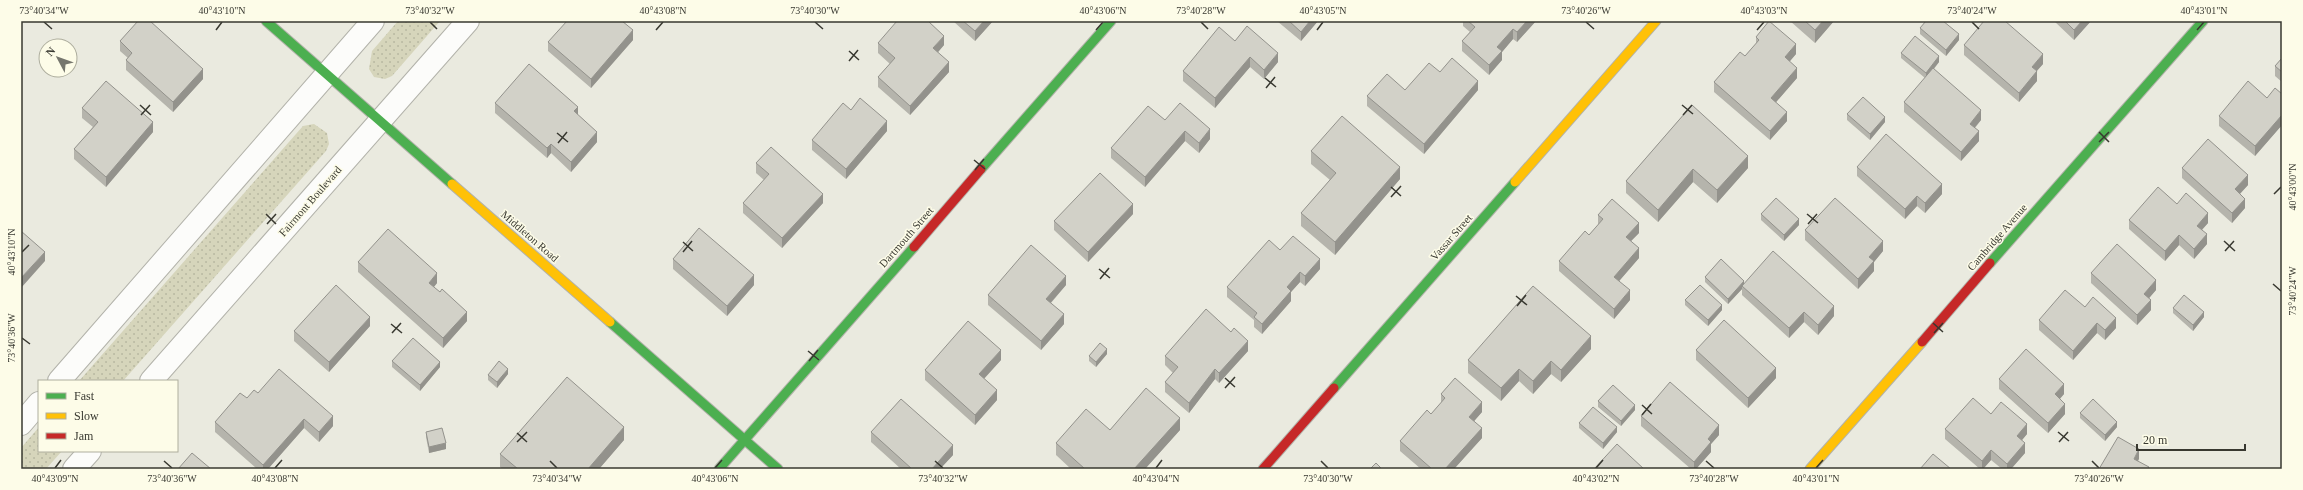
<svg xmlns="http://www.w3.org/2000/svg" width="2303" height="490" font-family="'Times New Roman',serif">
<defs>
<pattern id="grass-dots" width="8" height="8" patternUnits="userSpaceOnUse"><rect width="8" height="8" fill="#d6d5bb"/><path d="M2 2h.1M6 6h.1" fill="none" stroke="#b8b8a1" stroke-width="1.8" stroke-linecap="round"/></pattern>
</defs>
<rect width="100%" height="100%" fill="#eaeadf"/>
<path fill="url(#grass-dots)" d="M398,21H440L392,76L385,79L374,77L369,69L372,51Z
M314,124L327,133L329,144L326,151L123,381H79L303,126Z
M39,427V451H62L46,469H21V448Z"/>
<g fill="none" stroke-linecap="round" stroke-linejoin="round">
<defs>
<path id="street" d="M59,381L373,21
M151,381L468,21
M21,424L39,403
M74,469L90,451"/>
<path id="fast" d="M266,21L452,184
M981,169L1111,21
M1990,263L2203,21
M610,322L778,469
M1334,388L1515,182
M719,469L914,247"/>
<path id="slow" d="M1515,182L1656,21
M452,184L610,322
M1810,469L1922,342"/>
<path id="jam" d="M914,247L981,169
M1922,342L1990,263
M1263,469L1334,388"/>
</defs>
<use href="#street" stroke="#b2b2aa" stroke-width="24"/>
<use href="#fast" stroke="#b2b2aa" stroke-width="11"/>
<use href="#slow" stroke="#b2b2aa" stroke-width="11"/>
<use href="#jam" stroke="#b2b2aa" stroke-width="11"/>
<use href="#street" stroke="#fcfcfa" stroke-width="22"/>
<use href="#fast" stroke="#4caf50" stroke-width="9"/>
<use href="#slow" stroke="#ffc107" stroke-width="9"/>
<use href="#jam" stroke="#c62828" stroke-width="9"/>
</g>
<path fill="#b5b4ac" d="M953,21H993L975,41Z
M1277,21H1318L1301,41Z
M1463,21H1536L1517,42L1513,39L1502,52V60L1489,75L1462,51V41L1470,32L1463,26Z
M1790,21H1834L1815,43Z
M2054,21H2091L2074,40Z
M624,22L633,40L591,88L548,51V42Z
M1920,28L1959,40L1946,56L1920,34Z
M1756,37L1796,54L1789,62L1797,78L1776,102L1787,121L1770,140L1714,92V82L1745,56L1756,44Z
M120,41L203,79L173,112L126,70V60L128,58L120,51Z
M1235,41L1278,62L1264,79L1250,67L1215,108L1183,81V71Z
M878,43L944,45L938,52L949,72L910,115L878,87V77L890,64L878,53Z
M1964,45L2043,64L2037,71V81L2019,102L1964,55Z
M1901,53L1939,62L1934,69L1981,120L1975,128L1979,141L1961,161L1904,112V102L1925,78L1901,58Z
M2282,58V82L2275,76V66Z
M1405,90H1478L1424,154L1367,106V96Z
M2282,94V125L2255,156L2219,126V116L2267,98Z
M495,103L578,115L597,142L571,172L551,153L547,158L495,113Z
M1692,105L1748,168L1717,203L1693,182L1658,222L1626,193V181Z
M82,108L153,132L106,187L74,159V149L93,127L82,118Z
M851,110L887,131L846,179L812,150V140Z
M1847,114L1885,122L1870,140L1847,120Z
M1165,120L1210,139L1199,153L1185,141L1145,187L1111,158V148Z
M1311,151L1400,179L1335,255L1301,226V213L1330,180L1311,164Z
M756,163L823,203L782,248L743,213V203L764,180L756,173Z
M1857,167L1942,194L1925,213L1917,206L1905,219L1857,176Z
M2182,168L2248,185L2240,194L2245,208L2232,223L2182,178Z
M2177,204L2208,223L2202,230L2207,244L2194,259L2179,245L2165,261L2129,229V220Z
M1133,214L1088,262L1054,230V221Z
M1761,214L1799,225L1784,241L1761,220Z
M1598,215L1639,233L1631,241L1639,258L1619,281L1630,300L1614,319L1559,271V261L1589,235L1598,225Z
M1805,230L1883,251L1874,262V271L1858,289L1805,240Z
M1280,250L1320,269L1305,286L1300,282L1291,292V301L1262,334L1254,327V320L1227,297V287Z
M673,259L754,285L727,316L673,269Z
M358,262L437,283L434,287L467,321L443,348L358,272Z
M2091,273L2156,290L2149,298L2151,310L2137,325L2091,283Z
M1705,277L1744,283L1834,316L1818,335L1804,322L1789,338L1742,295V289L1728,304L1705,282Z
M1066,285L1051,303L1064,324L1041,350L988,305V295Z
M1685,300L1722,310L1708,326L1685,305Z
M2085,307L2116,328L2105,340L2097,333L2073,360L2039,330V320Z
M2173,308L2204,317L2193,331L2173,313Z
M370,326L329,372L294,341V331Z
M1591,349L1561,382L1551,374L1533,394L1519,381L1501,401L1468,373V360Z
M1696,350L1776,378L1748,408L1696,360Z
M1248,351L1219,383L1215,379L1189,413L1165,392V382L1173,373L1165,365V356Z
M1107,354L1096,367L1089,361V356Z
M1001,360L984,379L997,400L975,425L925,380V370Z
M392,361L440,367L420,391L392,367Z
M508,374L497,388L488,380V375Z
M1999,379L2064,394L2060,399L2065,414L2048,433L1999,389Z
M258,393L333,426L319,442L304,428L268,469H257L215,432V422L247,398Z
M1441,394L1482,412L1474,421L1482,438L1454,469H1421L1400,451V441L1431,414L1441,403Z
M1598,401L1635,410L1621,426L1598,407Z
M2080,413L2117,427L2105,441L2080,418Z
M1991,414L2027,434L2022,440L2025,453L2011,469H2002L1991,460L1983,469H1980L1945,439V429Z
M1641,416L1719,435L1711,444V452L1696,469H1691L1641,426Z
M1579,423L1617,432L1603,449L1579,428Z
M1110,430H1180L1145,469H1071L1056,455V443Z
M426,432L446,449L429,453L426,437Z
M871,432L953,455L940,469H901L871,442Z
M624,440L599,469H503L500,467V454Z"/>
<path fill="#93928c" d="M984,21H993L975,41V31Z
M1310,21H1318L1301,41V32Z
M1527,21H1536L1517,42V32Z
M1823,21H1834L1815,43V30Z
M2082,21H2091L2074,40V30Z
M1513,29V39L1502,52V60L1489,75V65L1497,47Z
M633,30V40L591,88V79Z
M1959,34V40L1946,56V50Z
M944,36V45L933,58V48Z
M1796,44V54L1785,67V57Z
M1278,53V62L1264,79V70Z
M2043,54V64L2032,76V67Z
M1939,56V62L1926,78V73Z
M1250,57V67L1215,108V98Z
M949,62V72L910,115V106Z
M1797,68V78L1771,108V98Z
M203,69V79L173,112V102Z
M2037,71V81L2019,102V93Z
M1478,81V90L1424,154V144Z
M578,107V117L574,111Z
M1981,110V120L1970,133V124Z
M1787,112V121L1770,140V131Z
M2282,115V125L2255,156V146Z
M1885,117V122L1870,140V134Z
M887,121V131L846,179V169Z
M153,122V132L106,187V177Z
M1210,129V139L1199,153V143Z
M1185,131V141L1145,187V177Z
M1979,131V141L1961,161V152Z
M597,132V142L571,172V162Z
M551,144V153L547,158V148Z
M1748,156V168L1717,203V190Z
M1400,167V179L1335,255V242Z
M1693,169V182L1658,222V210Z
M2248,175V185L2235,199V189Z
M1942,184V194L1925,213V203Z
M823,194V203L782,248V238Z
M1917,196V206L1905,219V209Z
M2245,199V208L2232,223V213Z
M1133,204V214L1088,262V252Z
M2208,213V223L2197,235V226Z
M1799,219V225L1784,241V235Z
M1639,223V233L1626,246V237Z
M2207,234V244L2194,259V249Z
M2179,235V245L2165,261V251Z
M1883,241V251L1874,262V271L1858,289V279L1869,257Z
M1639,248V258L1614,287V277Z
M45,252V261L21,288V278Z
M1320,259V269L1305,286V276Z
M1300,272V282L1291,292V301L1262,334V324L1287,287Z
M437,273V283L429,293V283Z
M754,275V285L727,316V306Z
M1066,276V285L1046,308V299Z
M2156,280V290L2144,304V294Z
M1744,281V287L1742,286V289L1728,304V299Z
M1630,290V300L1614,319V309Z
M2151,300V310L2137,325V315Z
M1722,305V310L1708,326V320Z
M1834,306V316L1818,335V325Z
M467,312V321L443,348V338Z
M1804,312V322L1789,338V328Z
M2204,312V317L2193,331V325Z
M1064,314V324L1041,350V341Z
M370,317V326L329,372V362Z
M2116,318V328L2105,340V330Z
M2097,323V333L2073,360V351Z
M1591,336V349L1561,382V370Z
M1248,341V351L1219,383V373Z
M1107,349V354L1096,367V362Z
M1001,350V360L979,384V374Z
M1551,361V374L1533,394V381Z
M440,362V367L420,391V385Z
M1776,368V378L1748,408V398Z
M508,369V374L497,388V382Z
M1215,369V379L1189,413V403Z
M1519,369V381L1501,401V388Z
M2064,384V394L2055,404V394Z
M997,390V400L975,425V415Z
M1482,402V412L1469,427V417Z
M2065,404V414L2048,433V423Z
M1635,405V410L1621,426V421Z
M333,416V426L319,442V432Z
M1180,418V430L1145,469H1134Z
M304,419V428L268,469H263V465Z
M2117,422V427L2105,441V435Z
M2027,424V434L2017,446V436Z
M1719,425V435L1711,444V452L1696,469H1694V462L1708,439Z
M624,427V440L599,469H588Z
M1617,427V432L1603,449V443Z
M1482,428V438L1454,469H1445Z
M446,443V449L429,453V447Z
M2025,443V453L2011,469H2007V464Z
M953,445V455L940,469H932Z
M2139,449V459L2134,469V459Z
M1991,450V460L1983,469H1982V461Z"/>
<path fill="#d2d1c8" stroke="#93928c" d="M138,21H150L203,69L173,102L126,60L132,53L120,41Z
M567,21H622L633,30L591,79L548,42Z
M897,21H928L944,36L933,48L949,62L910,106L878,77L895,58L878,43Z
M963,21H984L975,31Z
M1289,21H1310L1301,32Z
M1468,21H1527L1517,32L1513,29L1497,47L1502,51L1489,65L1462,41L1475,27Z
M1769,21L1796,44L1785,57L1797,68L1771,98L1787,112L1770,131L1714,82L1740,52L1745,56L1759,40L1756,37Z
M1805,21H1823L1815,30Z
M1926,21H1943L1959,34L1946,50L1920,28Z
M1984,21H2005L2043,54L2032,67L2037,71L2019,93L1964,45Z
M2065,21H2082L2074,30Z
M1247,26L1278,53L1264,70L1250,57L1215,98L1183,71L1219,27L1235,41Z
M1915,36L1939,56L1926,73L1901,53Z
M1452,58L1478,81L1424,144L1367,96L1387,74L1405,90L1429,63L1440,72Z
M2282,58V72L2275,66Z
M529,64L578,107L574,111L597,132L571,162L551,144L547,148L495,103Z
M1933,68L1981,110L1970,124L1979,131L1961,152L1904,102Z
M106,81L153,122L106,177L74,149L98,122L82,108Z
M2248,81L2267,98L2275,88L2282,94V115L2255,146L2219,116Z
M1863,97L1885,117L1870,134L1847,114Z
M860,98L887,121L846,169L812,140L843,103L851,110Z
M1180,103L1210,129L1199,143L1185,131L1145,177L1111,148L1148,106L1165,120Z
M1692,105L1748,156L1717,190L1693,169L1658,210L1626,181Z
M1342,116L1400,167L1335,242L1301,213L1336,173L1311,151Z
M1886,134L1942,184L1925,203L1917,196L1905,209L1857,167Z
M2208,139L2248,175L2235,189L2245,199L2232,213L2182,168Z
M771,147L823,194L782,238L743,203L769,174L756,163Z
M1100,173L1133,204L1088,252L1054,221Z
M2158,187L2177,204L2186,193L2208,213L2197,226L2207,234L2194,249L2179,235L2165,251L2129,220Z
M1776,198L1799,219L1784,235L1761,214Z
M1835,198L1883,241L1869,257L1874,261L1858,279L1805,230Z
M1612,199L1639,223L1626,237L1639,248L1614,277L1630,290L1614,309L1559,261L1585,231L1589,235L1603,219L1598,215Z
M699,228L754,275L727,306L673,259Z
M388,229L437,273L429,283L440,292L442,289L467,312L443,338L358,262Z
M21,231L45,252L21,278Z
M1293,236L1320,259L1305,276L1300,272L1287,287L1291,291L1262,324L1254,317L1257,313L1227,287L1269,240L1280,250Z
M2117,244L2156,280L2144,294L2151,300L2137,315L2091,273Z
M1031,245L1066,276L1046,299L1064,314L1041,341L988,295Z
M1773,251L1834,306L1818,325L1804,312L1789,328L1742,286Z
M1721,259L1744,281L1728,299L1705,277Z
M336,285L370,317L329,362L294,331Z
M1700,285L1722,305L1708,320L1685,300Z
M1533,286L1591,336L1561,370L1551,361L1533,381L1519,369L1501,388L1468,360Z
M2065,290L2085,307L2093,297L2116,318L2105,330L2097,323L2073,351L2039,320Z
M2184,295L2204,312L2193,325L2173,308Z
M1206,309L1231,332L1234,328L1248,341L1219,373L1215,369L1189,403L1165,382L1178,367L1165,356Z
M1724,320L1776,368L1748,398L1696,350Z
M968,321L1001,350L979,374L997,390L975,415L925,370Z
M413,338L440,362L420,385L392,361Z
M1100,343L1107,349L1096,362L1089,356Z
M2026,349L2064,384L2055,394L2065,404L2048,423L1999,379Z
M499,361L508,369L497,382L488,375Z
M279,369L333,416L319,432L304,419L263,465L215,422L240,393L247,398L254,390L258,393Z
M567,377L624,427L588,469H518L500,454Z
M1455,378L1482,402L1469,417L1482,428L1445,469H1432L1400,441L1427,410L1431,414L1445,398L1441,394Z
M1670,382L1719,425L1708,439L1711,442L1694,462L1641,416Z
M1613,385L1635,405L1621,421L1598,401Z
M1146,388L1180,418L1134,469H1085L1056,443L1086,409L1110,430Z
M1973,398L1991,414L2001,402L2027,424L2017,436L2025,443L2007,464L1991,450L1982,461L1945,429Z
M901,399L953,445L932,469H912L871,432Z
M2093,399L2117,422L2105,435L2080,413Z
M1593,407L1617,427L1603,443L1579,423Z
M442,428L446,443L429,447L426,432Z
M2118,437L2139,449L2134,459L2149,467L2148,469H2099Z
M1617,444L1644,469H1594Z
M192,453L211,469H178Z
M1933,454L1951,469H1920Z
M1376,463L1382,469H1370Z"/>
<path fill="none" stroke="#383830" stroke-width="1.5" d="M44,22L52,29M430,22L437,29M815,22L823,29M1201,22L1208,29M1586,22L1594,29M1972,22L1979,29M216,30L222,22M656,30L663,22M1096,30L1103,22M1317,30L1323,22M1757,30L1764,22M2197,30L2204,22M849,51L859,60M849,61L858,50M1265,78L1276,87M1266,88L1275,77M140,105L151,115M1682,105L1693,114M141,115L150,105M1683,115L1692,105M2099,132L2109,142M557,133L568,142M2099,142L2109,132M558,143L567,132M974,160L985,169M975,170L984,159M1391,187L1401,196M2274,194L2281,187M1391,197L1401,186M266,214L276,224M1807,214L1818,223M267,224L276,214M1808,224L1817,214M2224,241L2235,251M683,242L693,251M2225,251L2234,241M22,252L29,245M683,252L692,241M1099,269L1110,278M1100,279L1109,268M2273,284L2281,291M1516,296L1527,305M1517,306L1526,295M1933,323L1943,332M391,324L402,333M392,333L401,323M1934,333L1943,323M22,338L30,344M808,351L819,360M809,361L818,350M1225,378L1235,387M1225,388L1235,377M1642,405L1652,414M1642,415L1651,404M2058,432L2069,441M517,433L527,442M517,442L527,432M2059,442L2068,432M164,461L172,468M550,461L557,468M935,461L943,468M1321,461L1328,468M1706,461L1714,468M2092,461L2099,468M55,468L61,460M275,468L282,460M715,468L722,460M1156,468L1162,460M1596,468L1603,460M1816,468L1823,460"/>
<g text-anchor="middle" stroke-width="3" stroke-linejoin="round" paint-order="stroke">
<g font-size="11" fill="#383830" stroke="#fdfce8">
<text transform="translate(310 201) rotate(-49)" y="4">Fairmont Boulevard</text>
<text transform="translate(530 236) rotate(41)" y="4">Middleton Road</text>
<text transform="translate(906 237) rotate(-49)" y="4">Dartmouth Street</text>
<text transform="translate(1451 237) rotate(-49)" y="4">Vassar Street</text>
<text transform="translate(1997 237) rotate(-49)" y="4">Cambridge Avenue</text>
</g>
</g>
<rect width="2303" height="490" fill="none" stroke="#fdfce8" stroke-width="44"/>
<rect x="38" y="380" width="140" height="72" fill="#fdfce8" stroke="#aeae9e"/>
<rect x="46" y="393" width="20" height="6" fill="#4caf50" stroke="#aeae9e"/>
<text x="74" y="400" font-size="12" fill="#383830">Fast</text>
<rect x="46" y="413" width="20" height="6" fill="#ffc107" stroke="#aeae9e"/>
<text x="74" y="420" font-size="12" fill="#383830">Slow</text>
<rect x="46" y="433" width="20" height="6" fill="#c62828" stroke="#aeae9e"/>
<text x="74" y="440" font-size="12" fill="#383830">Jam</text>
<g transform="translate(58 58) rotate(311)"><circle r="19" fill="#fdfce8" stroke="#aeae9e"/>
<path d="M0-3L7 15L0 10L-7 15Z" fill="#76766d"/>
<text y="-6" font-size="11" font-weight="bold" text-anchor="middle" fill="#383830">N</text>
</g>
<path d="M2137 444v6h108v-6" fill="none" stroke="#383830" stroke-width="2"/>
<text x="2143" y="444" font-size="12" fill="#383830" stroke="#fdfce8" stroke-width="3" paint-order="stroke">20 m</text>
<rect x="22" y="22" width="2259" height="446" fill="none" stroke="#383830" stroke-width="1.5"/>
<g font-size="10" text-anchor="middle" fill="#383830">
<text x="44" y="14">73°40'34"W</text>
<text x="222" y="14">40°43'10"N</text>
<text x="430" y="14">73°40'32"W</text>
<text x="663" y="14">40°43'08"N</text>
<text x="815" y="14">73°40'30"W</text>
<text x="1103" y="14">40°43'06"N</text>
<text x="1201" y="14">73°40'28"W</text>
<text x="1323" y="14">40°43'05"N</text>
<text x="1586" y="14">73°40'26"W</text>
<text x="1764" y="14">40°43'03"N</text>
<text x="1972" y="14">73°40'24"W</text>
<text x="2204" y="14">40°43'01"N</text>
<text transform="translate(2292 187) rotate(-90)" y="4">40°43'00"N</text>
<text transform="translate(11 252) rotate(-90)" y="4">40°43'10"N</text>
<text transform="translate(2292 291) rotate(-90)" y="4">73°40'24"W</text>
<text transform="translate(11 338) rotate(-90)" y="4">73°40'36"W</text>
<text x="55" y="482">40°43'09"N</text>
<text x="172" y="482">73°40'36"W</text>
<text x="275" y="482">40°43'08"N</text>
<text x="557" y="482">73°40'34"W</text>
<text x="715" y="482">40°43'06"N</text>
<text x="943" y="482">73°40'32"W</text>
<text x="1156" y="482">40°43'04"N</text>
<text x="1328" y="482">73°40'30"W</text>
<text x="1596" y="482">40°43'02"N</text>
<text x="1714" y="482">73°40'28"W</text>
<text x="1816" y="482">40°43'01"N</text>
<text x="2099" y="482">73°40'26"W</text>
</g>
</svg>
